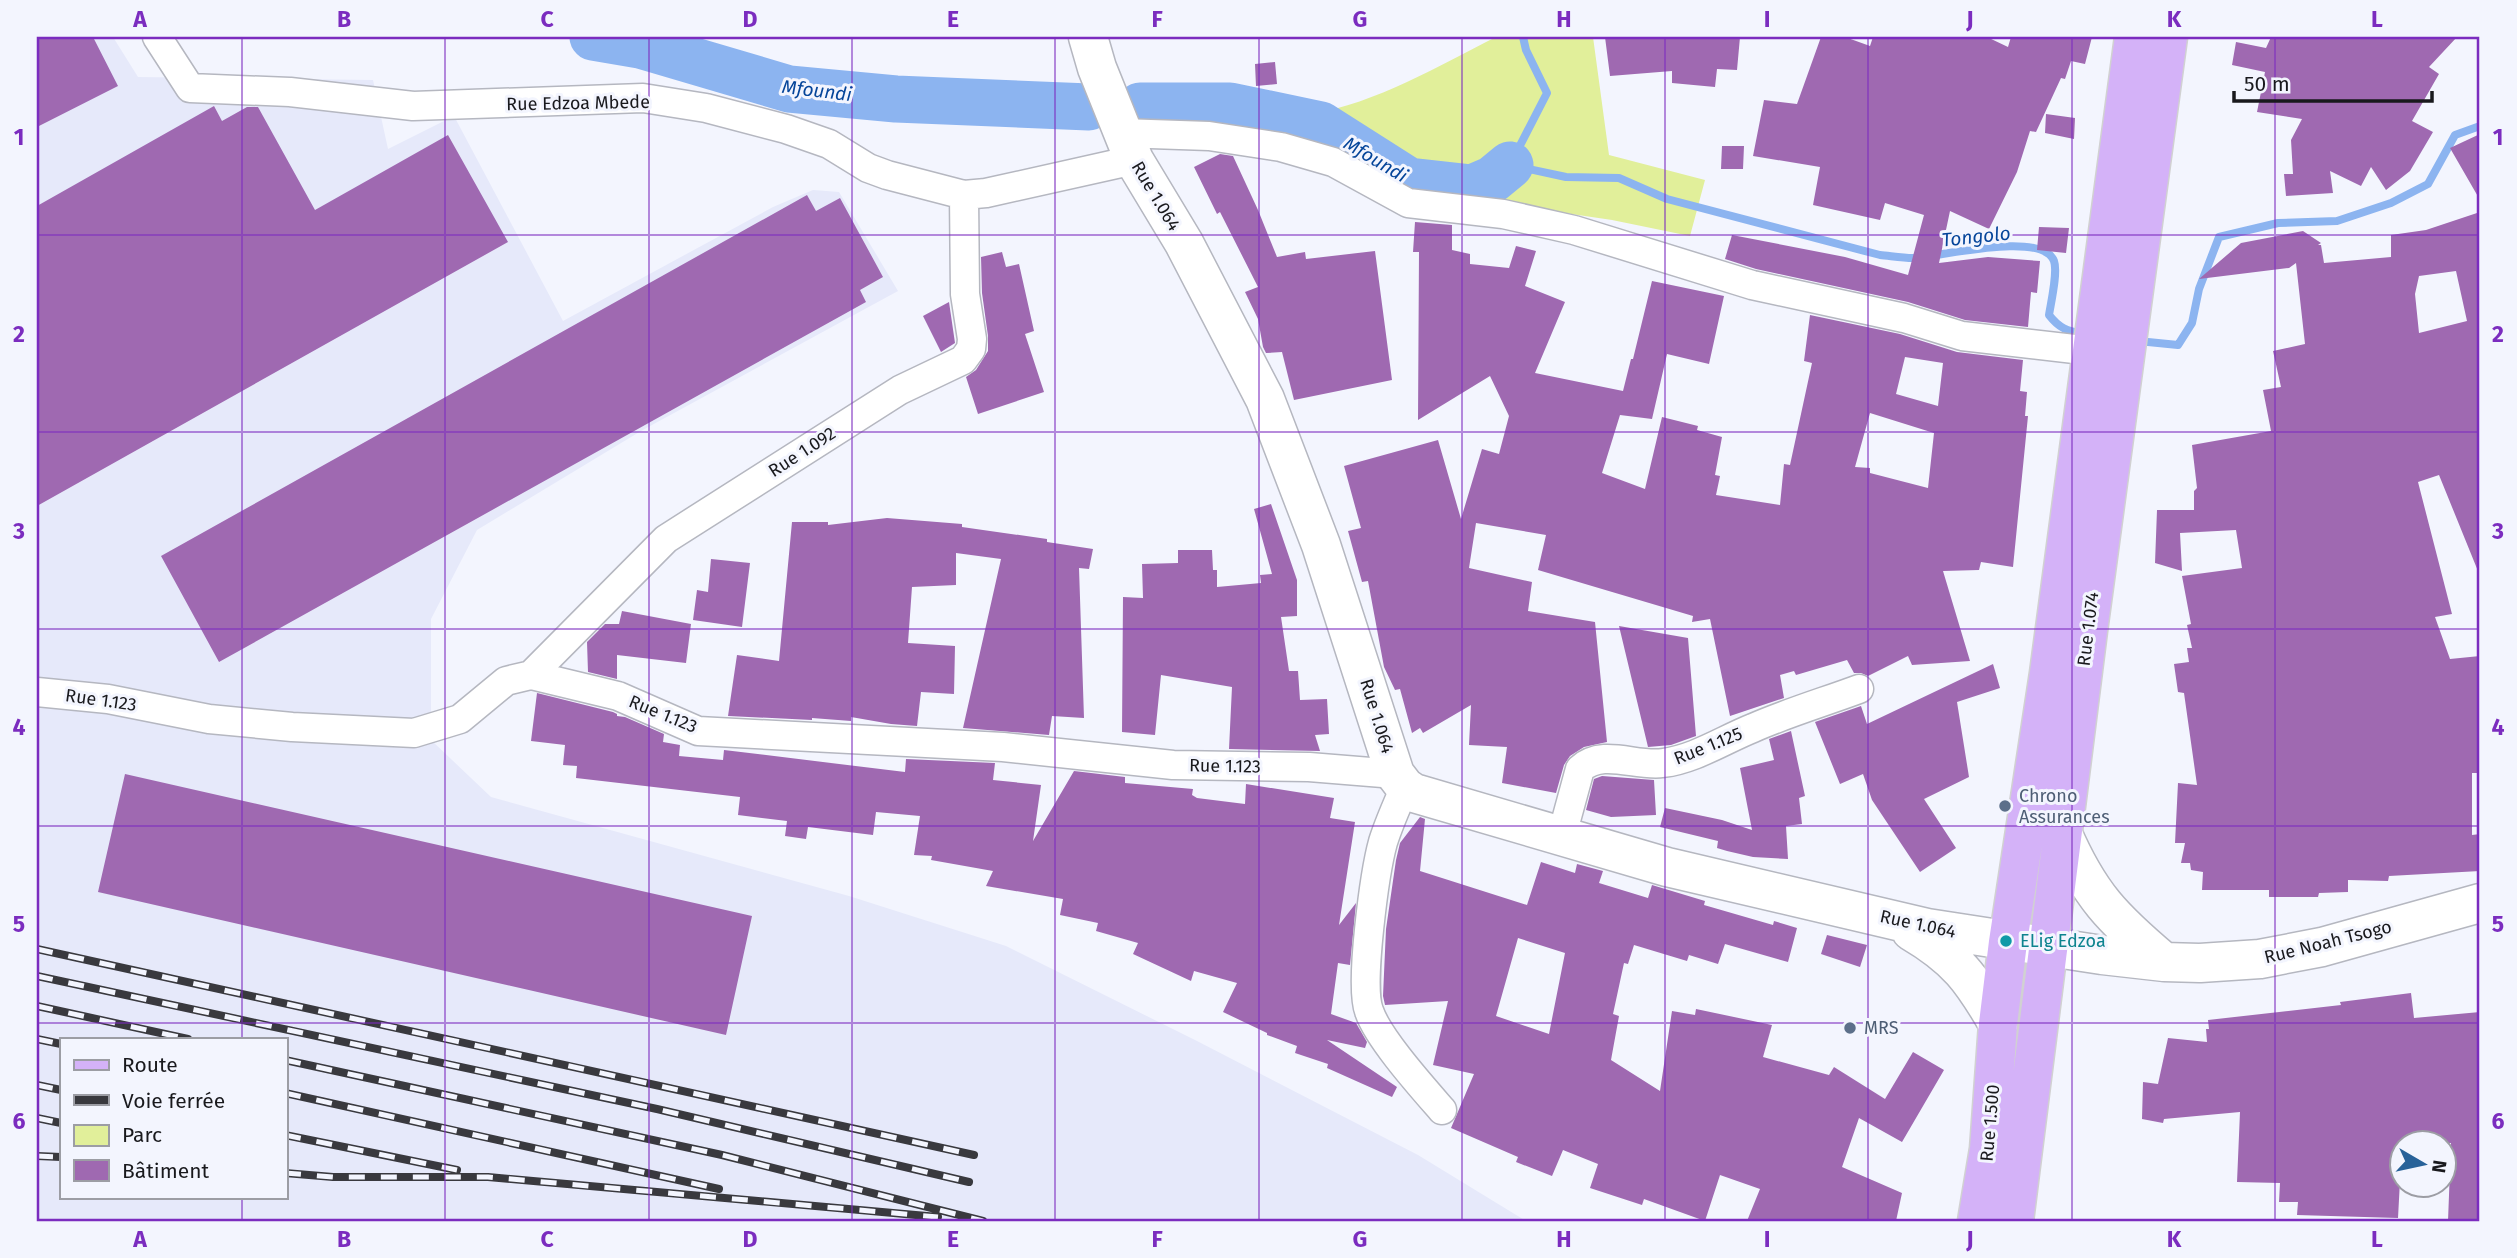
<svg xmlns="http://www.w3.org/2000/svg" width="2517" height="1258" font-family="'Fira Sans',sans-serif">
<rect width="100%" height="100%" fill="#f3f5fe"/>
<path fill="#e6e9fa" fill-rule="evenodd" d="M37,37H113L138,77L373,80L388,149L454,116L563,321L773,207L813,190L839,192L898,291L641,431L477,530L431,619V740L491,797L849,896L1006,946L1197,1041L1418,1155L1526,1221H37ZM61,1039H285V1197H61Z"/>
<path fill="#e1ef9a" d="M1496,37H1593L1609,155L1705,180L1690,236L1612,220L1402,189L1314,143L1311,114C1377,103 1438,66 1496,37Z"/>
<g fill="none" stroke-linecap="round" stroke-linejoin="round">
<path stroke="#8cb4f0" stroke-width="8" d="M1523,37L1526,50L1547,93L1510,165L1566,177L1619,178L1667,199L1880,255C1891,256 1902,258 1913,258C1939,257 2042,230 2054,261C2058,272 2051,302 2049,315C2059,328 2067,331 2083,334
M2138,341L2178,345L2192,323L2199,289L2219,237L2278,223L2337,221L2391,203L2428,184L2455,135L2480,126"/>
<path stroke="#8cb4f0" stroke-width="47" d="M593,37L640,45L789,89L896,99L1089,107
M1140,106H1230L1321,125L1409,181L1472,188L1493,179L1510,165"/>
</g>
<path fill="#9f69b1" fill-rule="evenodd" d="M37,37H93L118,86L37,127Z
M1605,37H1740L1737,70L1717,69L1715,87L1672,83V71L1610,76Z
M1821,37H1845L1870,46L1873,37H1987L2008,47L2011,37H2092L2085,64L2071,61L2065,79L2061,78L2036,132L2030,131L2017,172L1989,229L1950,211L1939,263L1988,257L2040,261L2037,293L2031,292L2028,327L1965,320L1908,302L1756,269L1725,259L1732,235L1845,257L1908,275L1924,215L1885,203L1880,220L1813,205L1820,167L1753,156L1764,100L1797,104Z
M2271,37H2457L2429,67L2439,74L2412,121L2433,132L2410,171L2386,190L2371,167L2361,186L2330,171L2333,193L2286,196L2284,174H2293L2291,140L2302,119L2257,112L2265,72L2232,65L2236,42L2266,48Z
M1275,62L1277,84L1256,86L1255,64Z
M214,106L222,121L247,107H258L315,210L448,135L508,242L37,506V206Z
M2046,114L2075,118L2074,139L2045,133Z
M2480,134V200L2450,148Z
M1722,146H1744L1743,169H1721Z
M1220,154L1233,156L1258,210L1277,257L1305,252L1306,259L1375,251L1392,380L1294,400L1282,352L1266,353L1263,347L1258,319L1245,292L1258,287L1220,212L1217,214L1194,167Z
M807,195L816,211L840,198L883,277L860,290L866,302L219,662L161,556Z
M2480,212V576L2439,475L2418,482L2452,614L2435,617L2450,659L2480,656V773H2472V835L2480,834V871L2389,876L2388,881L2348,880V892L2319,893L2318,897H2269V890H2202L2203,872L2191,870L2190,863H2181L2185,843H2175L2178,783L2197,785L2184,693L2178,692L2174,664L2189,662L2187,648H2192L2187,625L2191,624L2182,576L2242,568L2236,530L2180,533L2182,571L2155,563L2157,510H2194V491L2197,488L2192,445L2271,431L2263,390L2281,387L2273,351L2305,344L2296,263L2289,268L2199,279L2241,243L2303,231L2321,243L2318,245H2321L2324,263L2391,257V235L2426,230ZM2456,271L2467,321L2419,333L2415,294L2419,276Z
M1415,222L1452,225V250L1470,254V264L1509,268L1516,246L1536,251L1525,286L1565,302L1535,373L1623,391L1631,359H1633L1652,281L1724,296L1709,364L1667,354L1652,419L1620,415L1602,473L1645,489L1662,417L1698,426L1697,430L1722,437L1715,475L1720,476L1716,495L1780,505L1784,464L1790,465L1812,363L1804,361L1810,315L1900,334L1957,352L2023,360L2020,391L2027,392L2025,416H2028L2013,567L1981,562L1979,570L1943,571L1970,661L1912,665L1908,656L1868,676L1861,673H1854L1847,660L1796,675L1794,671L1780,675L1784,698L1730,716L1710,619L1692,622L1693,616L1538,570L1546,535L1476,523L1469,568L1532,582L1528,611L1595,622L1607,742L1584,747L1570,756L1564,765L1556,793L1502,783L1507,747L1469,745L1471,705L1423,733L1420,728L1412,733L1400,689L1395,690L1384,667L1368,581L1362,582L1348,531L1361,528L1344,466L1438,440L1461,519L1482,449L1499,454L1509,416L1490,376L1418,420L1419,252H1413ZM1905,357L1943,363L1938,406L1896,394ZM1870,413L1934,433L1928,488L1870,473V468L1855,467Z
M2039,227L2069,228L2066,253L2037,250Z
M1002,252L1006,267L1019,264L1034,331L1025,334L1044,392L978,414L966,377L976,370L988,351V336L982,293L981,257Z
M949,302L955,343L941,352L923,316Z
M1271,504L1297,580V616L1281,617L1289,671H1298L1300,700L1327,699L1329,734L1315,735L1320,751L1229,749L1232,687L1161,675L1155,735L1122,732L1123,597L1143,598L1142,564L1178,563V550H1212L1213,570H1217V587L1261,583L1260,575L1272,574L1254,509Z
M887,518L962,524V527L1047,539V542L1093,549L1089,569L1079,568L1084,718L1052,716L1049,735L963,728L1001,559L956,553V585L912,587L908,643L955,646L954,694L921,692L917,726L891,724L851,717V721L812,718V720L728,716L737,655L779,661L792,522H828V525Z
M711,559L750,563L742,627L693,620L697,590L708,592Z
M622,611L691,624L686,663L617,655V679L588,672L587,642L605,624H619Z
M1619,626L1688,638L1696,736L1671,745L1648,747Z
M1993,664L2000,688L1957,702L1969,777L1924,799L1956,848L1920,872L1872,800L1863,774L1840,784L1815,722L1861,706L1867,724Z
M537,693L613,712L617,714V716L625,717L664,734L663,742L680,745L679,756L723,760L724,750L905,772L906,759L995,763L993,780L1041,785L1033,841L1074,771L1125,777V783L1193,789L1192,795L1197,798L1245,804L1246,784L1334,798L1330,818L1355,822L1339,925L1356,903L1350,965L1338,963L1331,1014L1356,1023L1367,1042L1365,1048L1327,1040L1397,1087L1392,1097L1327,1068L1328,1064L1295,1053L1297,1046L1267,1035V1033L1223,1012L1237,983L1194,971L1191,981L1133,954L1138,943L1096,931L1098,923L1060,915L1063,899L986,886L993,871L931,860L932,856L914,855L920,816L876,812L873,835L808,827L806,839L785,836L787,821L738,815L740,797L576,778L577,766L563,765L565,745L531,741Z
M1791,731L1805,796L1799,798L1802,824L1786,826L1788,859L1753,857L1727,851L1717,848L1718,841L1660,827L1665,808L1722,820L1752,830L1740,768L1774,760L1769,739Z
M125,774L752,916L726,1035L98,892Z
M1602,776L1654,780L1656,815L1611,817L1586,810L1594,779Z
M1420,817L1425,819L1420,871L1527,905L1541,862L1575,873L1577,864L1603,871L1599,883L1648,898L1652,885L1705,901L1704,905L1773,925L1774,921L1797,928L1788,962L1725,944L1718,964L1689,955L1687,961L1634,945L1628,964L1624,963L1613,1014L1619,1016L1611,1060L1660,1091L1672,1011L1695,1015L1696,1009L1772,1025L1763,1057L1829,1075L1834,1067L1885,1099L1913,1052L1944,1070L1902,1142L1859,1118L1842,1167L1902,1193L1896,1221H1747L1760,1189L1720,1175L1705,1221L1644,1199L1642,1205L1590,1188L1598,1164L1563,1150L1552,1176L1516,1162L1518,1157L1451,1128L1474,1074L1433,1065L1448,1001L1385,1005L1383,996L1386,929L1396,860L1400,843ZM1518,938L1565,953L1549,1034L1496,1016Z
M1827,935L1867,945L1860,967L1821,954Z
M2411,993L2414,1018L2480,1012V1221H2448L2451,1143H2402L2398,1218L2297,1215L2298,1202H2279L2280,1183L2237,1182L2240,1112L2164,1119L2163,1123L2142,1119L2143,1082L2158,1084L2168,1038L2207,1042L2206,1029H2209L2208,1020L2341,1005L2340,1002Z"/>
<g fill="none" stroke-linecap="round" stroke-linejoin="round">
<defs>
<path id="minor" d="M157,37L190,88L290,92L413,106L643,98L706,108L786,129L829,144L868,168L887,175L964,195L986,193L1134,160
M1121,133L1209,136L1281,147L1333,162L1408,203L1503,214L1574,230L1752,285L1904,318L1962,336L2109,353
M531,675L666,539L900,390L963,360L971,349L972,339L965,294L964,195
M37,692L108,699L209,719L292,727L414,733L460,719L506,681L531,675L618,696L698,731L1003,747L1173,765L1309,767L1395,774
M1405,787C1397,805 1389,823 1383,842C1375,871 1359,985 1369,1011C1378,1038 1422,1087 1442,1110
M1562,835L1580,769C1603,748 1635,767 1663,763C1695,759 1723,740 1753,728C1787,713 1824,702 1859,689"/>
<path id="secondary" d="M1088,37L1097,68L1134,160L1184,243L1265,399L1321,545L1395,774L1405,787L1414,793L1667,867L1927,928L2102,955L2164,962L2200,963L2260,959L2322,947L2480,903
M2062,832C2089,895 2113,919 2164,962
M1911,931C1957,958 1972,979 1998,1024"/>
<path id="primary" d="M1977,1221L1989,1149L1998,1024L2008,942L2049,673L2134,37
M2014,1221L2088,631L2168,37"/>
</defs>
<use href="#minor" stroke="#b5b7c0" stroke-width="31"/>
<use href="#secondary" stroke="#b5b7c0" stroke-width="41"/>
<use href="#primary" stroke="#d1d1d2" stroke-width="41"/>
<use href="#minor" stroke="#fff" stroke-width="28"/>
<use href="#secondary" stroke="#fff" stroke-width="38"/>
<use href="#primary" stroke="#d4b2f8" stroke-width="38"/>
<defs>
<path id="rail" d="M37,949L974,1155
M37,976L657,1109L969,1182
M37,1006L188,1039
M37,1039L61,1044
M285,1060L722,1155L983,1221
M37,1085L61,1090
M285,1093L719,1189
M37,1118L61,1123
M285,1135L457,1170
M37,1156L61,1157
M285,1173L333,1177H488L938,1217"/>
</defs>
<use href="#rail" stroke="#39393e" stroke-width="8"/>
<use href="#rail" stroke="#f3f5fe" stroke-width="5" stroke-dasharray="16" stroke-linecap="butt"/>
</g>
<path fill="none" stroke="#7b2cbf" stroke-width="2" stroke-opacity="0.55" d="M242,37V1039M445,37V1221M649,37V1221M852,37V1221M1055,37V1221M1259,37V1221M1462,37V1221M1665,37V1221M1868,37V1221M2072,37V1221M2275,37V1221M37,235H2480M37,432H2480M37,629H2480M37,826H2480M37,1023H2480M242,1197V1221"/>
<g fill="#5c6f8a" stroke="#f3f5fe" stroke-width="2.5">
<circle cx="2005" cy="806" r="7"/>
<circle cx="1850" cy="1028" r="7"/>
</g>
<circle fill="#0f9aa8" stroke="#f3f5fe" stroke-width="2.5" cx="2006" cy="941" r="7"/>
<g text-anchor="middle" stroke-width="6" stroke-linejoin="round" paint-order="stroke">
<g font-size="18" fill="#19191d" stroke="#f3f5fe">
<text transform="translate(578 103) rotate(-1)" y="6">Rue Edzoa Mbede</text>
<text transform="translate(1156 196) rotate(59)" y="6">Rue 1.064</text>
<text transform="translate(802 452) rotate(-33)" y="6">Rue 1.092</text>
<text transform="translate(2088 629) rotate(-83)" y="6">Rue 1.074</text>
<text transform="translate(101 700) rotate(8)" y="6">Rue 1.123</text>
<text transform="translate(663 714) rotate(22)" y="6">Rue 1.123</text>
<text transform="translate(1377 716) rotate(73)" y="6">Rue 1.064</text>
<text transform="translate(1708 746) rotate(-22)" y="6">Rue 1.125</text>
<text transform="translate(1225 766) rotate(1)" y="6">Rue 1.123</text>
<text transform="translate(1918 924) rotate(12)" y="6">Rue 1.064</text>
<text transform="translate(2328 942) rotate(-14)" y="6">Rue Noah Tsogo</text>
<text transform="translate(1990 1123) rotate(-85)" y="6">Rue 1.500</text>
</g>
<g font-size="18" fill="#4e5e75" stroke="#f3f5fe" text-anchor="start">
<text x="2019" y="802">Chrono<tspan x="2019" dy="21">Assurances</tspan></text>
<text x="1864" y="1034">MRS</text>
</g>
<g font-size="18" fill="#0d838f" stroke="#f3f5fe" text-anchor="start">
<text x="2020" y="947">ELig Edzoa</text>
</g>
<g font-size="19" font-style="italic" fill="#05459a" stroke="#f3f5fe">
<text transform="translate(817 90) rotate(7)" y="7">Mfoundi</text>
<text transform="translate(1376 159) rotate(31)" y="7">Mfoundi</text>
<text transform="translate(1976 236) rotate(-6)" y="7">Tongolo</text>
</g>
</g>
<rect width="2517" height="1258" fill="none" stroke="#f3f5fe" stroke-width="77"/>
<rect x="60" y="1038" width="228" height="161" fill="#f3f5fe" stroke="#9c9da4" stroke-width="2"/>
<rect x="74" y="1060" width="35" height="10" fill="#d4b2f8" stroke="#9c9da4" stroke-width="2"/>
<text x="122" y="1072" font-size="21" fill="#19191d">Route</text>
<rect x="74" y="1095" width="35" height="10" fill="#39393e" stroke="#9c9da4" stroke-width="2"/>
<text x="122" y="1108" font-size="21" fill="#19191d">Voie ferrée</text>
<rect x="74" y="1125" width="35" height="21" fill="#e1ef9a" stroke="#9c9da4" stroke-width="2"/>
<text x="122" y="1142" font-size="21" fill="#19191d">Parc</text>
<rect x="74" y="1160" width="35" height="21" fill="#9f69b1" stroke="#9c9da4" stroke-width="2"/>
<text x="122" y="1178" font-size="21" fill="#19191d">Bâtiment</text>
<g transform="translate(2423 1164) rotate(99)"><circle r="33" fill="#f3f5fe" stroke="#9c9da4" stroke-width="2"/>
<path d="M0-5L12 26L0 18L-12 26Z" fill="#286299"/>
<text y="-10" font-size="19" font-weight="bold" text-anchor="middle" fill="#19191d">N</text>
</g>
<path d="M2234 91v10h198v-10" fill="none" stroke="#19191d" stroke-width="3.5"/>
<text x="2244" y="91" font-size="21" fill="#19191d" stroke="#f3f5fe" stroke-width="5" paint-order="stroke">50 m</text>
<rect x="38" y="38" width="2440" height="1182" fill="none" stroke="#7b2cbf" stroke-width="2.5"/>
<g font-size="23" text-anchor="middle" font-weight="bold" fill="#7b2cbf">
<text x="140" y="27">A</text>
<text x="344" y="27">B</text>
<text x="547" y="27">C</text>
<text x="750" y="27">D</text>
<text x="953" y="27">E</text>
<text x="1157" y="27">F</text>
<text x="1360" y="27">G</text>
<text x="1564" y="27">H</text>
<text x="1767" y="27">I</text>
<text x="1970" y="27">J</text>
<text x="2174" y="27">K</text>
<text x="2377" y="27">L</text>
<text x="19" y="145">1</text>
<text x="2498" y="145">1</text>
<text x="19" y="342">2</text>
<text x="2498" y="342">2</text>
<text x="19" y="539">3</text>
<text x="2498" y="539">3</text>
<text x="19" y="735">4</text>
<text x="2498" y="735">4</text>
<text x="19" y="932">5</text>
<text x="2498" y="932">5</text>
<text x="19" y="1129">6</text>
<text x="2498" y="1129">6</text>
<text x="140" y="1247">A</text>
<text x="344" y="1247">B</text>
<text x="547" y="1247">C</text>
<text x="750" y="1247">D</text>
<text x="953" y="1247">E</text>
<text x="1157" y="1247">F</text>
<text x="1360" y="1247">G</text>
<text x="1564" y="1247">H</text>
<text x="1767" y="1247">I</text>
<text x="1970" y="1247">J</text>
<text x="2174" y="1247">K</text>
<text x="2377" y="1247">L</text>
</g>
</svg>
